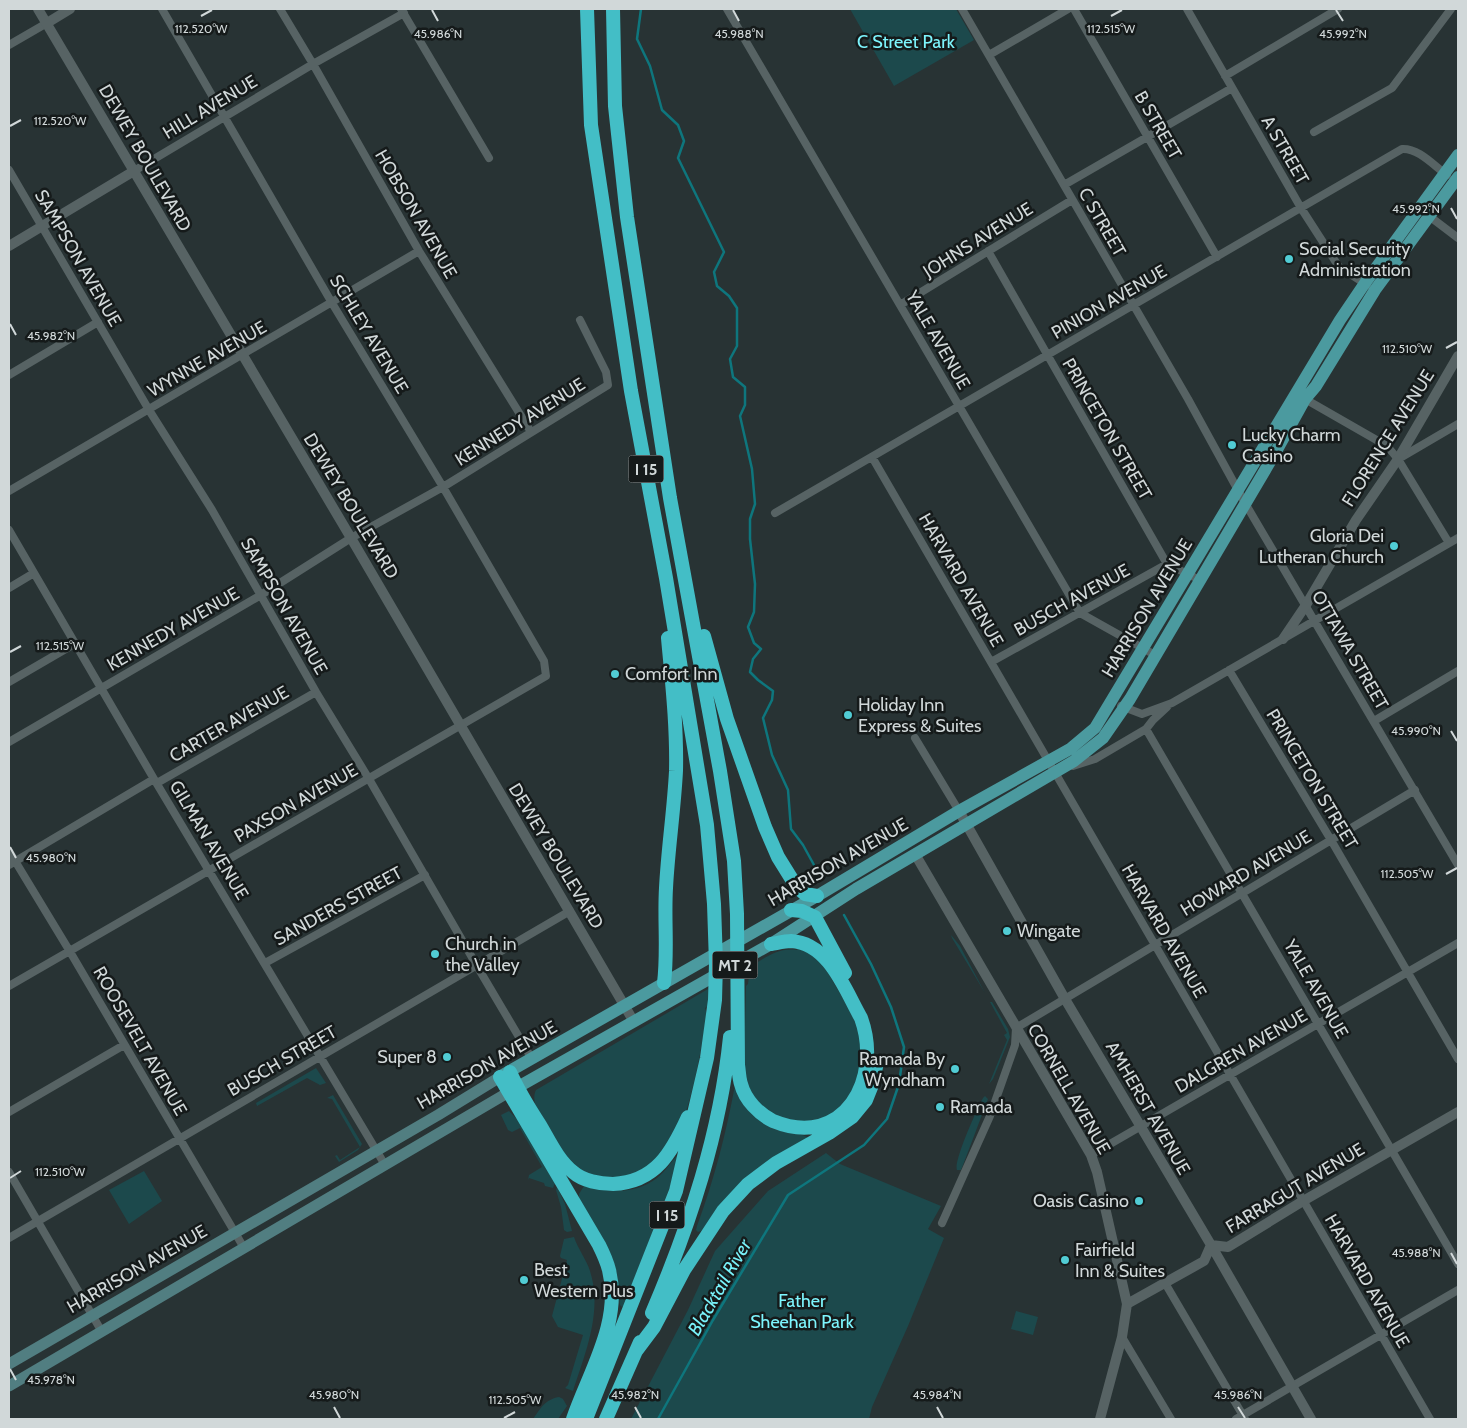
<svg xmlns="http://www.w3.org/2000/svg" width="1467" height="1428" font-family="Cabin,sans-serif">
<rect width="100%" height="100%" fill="#283334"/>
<path fill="#1c494c" d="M850,9H956L974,40L894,86Z
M951,935L960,946L985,993L952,938Z
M798,948L805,950L821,961L855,1019L860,1030L864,1066L844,1107L816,1122L786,1120L765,1110L756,1101L750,1090L744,1068L746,986L748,984L750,967C765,958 778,947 797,950Z
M708,989V1006L705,1008L707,1014C700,1054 689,1135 658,1163C653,1167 643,1170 637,1172C632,1175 625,1179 619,1180C614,1181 606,1178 601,1177C570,1171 562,1152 547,1128C541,1118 530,1102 536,1090Z
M990,1002H992L1008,1029L1010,1037L993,1079L989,1084L1007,1040L1004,1035L1007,1033Z
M316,1068L326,1083L320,1085L307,1078L257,1106L256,1103Z
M735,1085C742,1094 764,1123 772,1128C783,1134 797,1131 807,1137L806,1139L701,1231L698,1232L696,1230L697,1226C714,1180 726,1134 735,1085Z
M333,1095L362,1144L358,1150L339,1162L335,1156L337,1155L340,1160L360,1147L332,1099L327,1098Z
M985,1096L988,1099L963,1165L961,1170H957C953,1162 977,1109 983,1098Z
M509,1111L519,1121L555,1183L553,1188L545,1186L544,1183L529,1178L528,1180L529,1175L542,1167L520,1128L512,1132L508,1130L501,1115Z
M826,1153L840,1164L941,1206L928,1229L944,1238L908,1326L872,1407L869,1419H631L688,1310L715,1251L768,1191Z
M679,1154L671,1184L624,1306L622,1307L620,1305C618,1293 619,1282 616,1270C610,1245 592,1222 579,1200V1194L584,1186C608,1193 636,1194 657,1178C666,1171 671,1161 679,1154Z
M144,1171L162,1201L129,1224L109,1190Z
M557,1187L565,1204L572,1231L567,1232L564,1230L561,1207L556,1190Z
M574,1237C578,1249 586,1259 590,1271C603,1311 585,1354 573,1391L565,1388L568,1385L583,1335L558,1327L552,1316L567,1260L561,1258L560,1256L564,1239Z
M1016,1311L1038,1317L1033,1335L1011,1329Z
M559,1397L563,1399L567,1406L558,1419H533C541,1408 544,1400 559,1397Z"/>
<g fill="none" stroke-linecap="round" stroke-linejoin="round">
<path stroke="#0e767d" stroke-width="2.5" d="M641,9L637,39L650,66L662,110L678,125L684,141L678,158L724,252L714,272L717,286L729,296L737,308V346L730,359L733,377L745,387V405L740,416L752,469L755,504L750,519V539L755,584L754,612L748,627L754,643L761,649L753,659L750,672L758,680L773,691L772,700L763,718L772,755L788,790L791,829L803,845L819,874
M658,1419L713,1320L788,1195L864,1145L887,1119L899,1084L904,1047L891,1007L871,964L844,915"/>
<path stroke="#576364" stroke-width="8" d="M280,9L313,64L419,251L531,432
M401,9L489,158
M727,9L1080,613L1155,655
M962,9L1188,399L1245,503L1458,865
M1074,9L1217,257
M1187,9L1301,208L1339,267L1367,285
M9,45L47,23
M989,55L1068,9
M1225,76L1338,9
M1314,132L1392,88L1451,9
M9,170L149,410L212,510L316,692L369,779L477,966L532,1059
M134,171L313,64L404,13
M1064,185L1232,88
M1429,216L1458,238
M988,251L1167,564L1200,580
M900,305L1072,200
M9,375L98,322
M1305,399L1387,446L1398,459L1449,543
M872,457L1430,1419
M1400,458L1458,424
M9,491L419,251
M775,513L1402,149C1419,148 1434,166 1447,175
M9,530L154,779L385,1165
M9,588L34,573
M991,662L1167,564
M1229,670L1331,840L1458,1059
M9,682L76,643
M1121,706L1142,714L1172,703L1458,538
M1374,721L1458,671
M1146,729L1458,1264
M915,738L959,811
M9,742L261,595L351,538L443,487L608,385L606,372L580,320
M1073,766L1095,759L1146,729L1153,720L1167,707
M157,783L316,692
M9,851L69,950L244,1248
M9,865L154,779
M265,963L425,875
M9,986L546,676L544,661L443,487L332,303L162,9
M9,1112L124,1045
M1091,1155L1458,943
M9,1172L102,1332
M942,1223L990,1116L1015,1045L1016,1028L1415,790
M9,1238L570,911
M1165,1283L1245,1419
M1122,1337L1171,1419
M1236,1419L1458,1290"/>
<path stroke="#576364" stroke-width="10" d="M38,9L351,538L634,1022
M47,23L70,9
M9,246L134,171
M1283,639L1306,605L1356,520L1398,459L1458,356
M959,811L1065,999L1211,1245L1311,1419
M915,854L1091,1155L1097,1172L1127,1304L1122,1337L1100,1419
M1127,1304L1204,1261L1211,1245L1228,1247L1303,1201L1458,1112"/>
<path stroke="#517e81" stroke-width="11" d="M9,1364L438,1115L500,1077
M9,1386L509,1092"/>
<path stroke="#4b9a9f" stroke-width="12" d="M501,1076L817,896L959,811L1070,749L1095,728L1340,320L1365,283L1458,155
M509,1092L771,944L856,889L1074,761L1103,738L1130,699L1274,455L1305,399L1316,386L1375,290L1458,177"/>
<path stroke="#43bec6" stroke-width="14" d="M613,9L615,106L627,217L670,498L720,771L734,861L737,914L738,1065C739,1071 739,1078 741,1084C745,1100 759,1114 773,1121C844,1150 883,1079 861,1018C845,990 829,943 791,941C785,941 777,943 771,944
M704,636L727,719L765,827L778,857L796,886L805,894L817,896
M791,910L802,911L815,917L845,973
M664,983C668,951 664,920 666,888C668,849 674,810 676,771C677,727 672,682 668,638
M510,1072C518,1090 529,1108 540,1125C550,1142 558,1160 573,1172C583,1181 600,1184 613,1184C656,1182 672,1152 688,1117
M500,1077L599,1245C603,1253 607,1262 609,1270C622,1322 589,1372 573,1419
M652,1313C690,1224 720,1134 730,1037
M636,1351L654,1327L684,1270L723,1211L748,1184L776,1163L829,1133L852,1117L866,1100L872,1085L876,1067
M586,1419L676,1191L707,1058L715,1000L716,963L714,904L707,825L666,578L631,391L591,125L587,9
M606,1419L640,1342"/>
</g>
<path fill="none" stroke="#d1d8d9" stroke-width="2" d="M432,10L438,21M733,10L739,21M1336,10L1343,21M201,16L212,10M1111,16L1122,10M10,126L21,120M1451,208L1457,219M10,324L16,335M1446,348L1457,342M10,652L21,646M1451,731L1457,741M10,847L16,858M1446,874L1457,868M10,1178L21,1171M1451,1253L1457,1264M10,1369L16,1380M334,1407L340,1418M635,1407L641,1418M937,1407L943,1418M1238,1407L1245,1418M504,1418L515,1412"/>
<g fill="#51ccd4" stroke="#151a1a" stroke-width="2">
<circle cx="1289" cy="259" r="5"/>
<circle cx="1232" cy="445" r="5"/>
<circle cx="1394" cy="546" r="5"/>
<circle cx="615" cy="674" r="5"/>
<circle cx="848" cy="715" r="5"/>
<circle cx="1007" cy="931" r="5"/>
<circle cx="435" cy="954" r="5"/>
<circle cx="447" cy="1057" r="5"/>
<circle cx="955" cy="1069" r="5"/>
<circle cx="940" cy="1107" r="5"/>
<circle cx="1139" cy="1201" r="5"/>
<circle cx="1065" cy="1260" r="5"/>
<circle cx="524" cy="1280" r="5"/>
</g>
<g text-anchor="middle" stroke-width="5" stroke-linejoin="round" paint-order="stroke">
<g fill="#151a1a" stroke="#999fa0" stroke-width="1">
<rect x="628.5" y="455.5" width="35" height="27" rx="4"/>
<rect x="712.5" y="951.5" width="45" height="27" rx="4"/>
<rect x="649.5" y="1201.5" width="35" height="27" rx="4"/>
</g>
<g font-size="16" font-weight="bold" fill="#d1d8d9">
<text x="646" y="475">I 15</text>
<text x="735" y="971">MT 2</text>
<text x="667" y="1221">I 15</text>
</g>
<g font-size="18" fill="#7df5fd" stroke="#151a1a">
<text x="906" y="48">C Street Park</text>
<text x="802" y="1307">Father<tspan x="802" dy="21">Sheehan Park</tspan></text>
</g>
<g font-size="18" fill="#d1d8d9" stroke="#151a1a">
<text transform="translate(210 107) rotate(-31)" y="6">HILL AVENUE</text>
<text transform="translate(1158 125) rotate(60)" y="6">B STREET</text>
<text transform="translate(1285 150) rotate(60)" y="6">A STREET</text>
<text transform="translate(145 158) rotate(60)" y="6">DEWEY BOULEVARD</text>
<text transform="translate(416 214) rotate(60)" y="6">HOBSON AVENUE</text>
<text transform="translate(1102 222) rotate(60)" y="6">C STREET</text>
<text transform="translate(978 240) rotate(-32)" y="6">JOHNS AVENUE</text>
<text transform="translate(78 258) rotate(60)" y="6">SAMPSON AVENUE</text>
<text transform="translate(1109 302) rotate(-30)" y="6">PINION AVENUE</text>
<text transform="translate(369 334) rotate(59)" y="6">SCHLEY AVENUE</text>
<text transform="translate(938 340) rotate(60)" y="6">YALE AVENUE</text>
<text transform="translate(207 359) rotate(-30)" y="6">WYNNE AVENUE</text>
<text transform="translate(520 422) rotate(-32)" y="6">KENNEDY AVENUE</text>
<text transform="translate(1107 429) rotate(60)" y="6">PRINCETON STREET</text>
<text transform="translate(1388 438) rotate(-58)" y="6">FLORENCE AVENUE</text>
<text transform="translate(351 506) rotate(59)" y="6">DEWEY BOULEVARD</text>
<text transform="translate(961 580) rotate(60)" y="6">HARVARD AVENUE</text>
<text transform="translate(1072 600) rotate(-29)" y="6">BUSCH AVENUE</text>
<text transform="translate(284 606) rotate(60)" y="6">SAMPSON AVENUE</text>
<text transform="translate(1147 608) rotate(-59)" y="6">HARRISON AVENUE</text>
<text transform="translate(173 629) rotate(-30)" y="6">KENNEDY AVENUE</text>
<text transform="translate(1350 650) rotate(60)" y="6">OTTAWA STREET</text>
<text transform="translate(229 724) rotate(-30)" y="6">CARTER AVENUE</text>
<text transform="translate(1312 779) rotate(59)" y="6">PRINCETON STREET</text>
<text transform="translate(296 803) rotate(-30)" y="6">PAXSON AVENUE</text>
<text transform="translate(209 840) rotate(59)" y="6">GILMAN AVENUE</text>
<text transform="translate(556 856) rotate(59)" y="6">DEWEY BOULEVARD</text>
<text transform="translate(838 862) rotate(-30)" y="6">HARRISON AVENUE</text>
<text transform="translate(1246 873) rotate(-31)" y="6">HOWARD AVENUE</text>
<text transform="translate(338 906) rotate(-29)" y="6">SANDERS STREET</text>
<text transform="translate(1164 931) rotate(60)" y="6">HARVARD AVENUE</text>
<text transform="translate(1316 989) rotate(60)" y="6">YALE AVENUE</text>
<text transform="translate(140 1041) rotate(60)" y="6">ROOSEVELT AVENUE</text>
<text transform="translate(1241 1051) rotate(-30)" y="6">DALGREN AVENUE</text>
<text transform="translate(282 1061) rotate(-30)" y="6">BUSCH STREET</text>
<text transform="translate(487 1065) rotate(-30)" y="6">HARRISON AVENUE</text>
<text transform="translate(1069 1089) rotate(60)" y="6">CORNELL AVENUE</text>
<text transform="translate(1148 1108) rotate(60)" y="6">AMHERST AVENUE</text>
<text transform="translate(1295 1188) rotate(-31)" y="6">FARRAGUT AVENUE</text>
<text transform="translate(137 1269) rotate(-30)" y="6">HARRISON AVENUE</text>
<text transform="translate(1367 1281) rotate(60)" y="6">HARVARD AVENUE</text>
</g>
<g font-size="18" fill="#d1d8d9" stroke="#151a1a" text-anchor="start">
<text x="1299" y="255">Social Security<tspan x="1299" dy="21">Administration</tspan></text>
<text x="1242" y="441">Lucky Charm<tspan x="1242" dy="21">Casino</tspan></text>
<text x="1384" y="542" text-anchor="end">Gloria Dei<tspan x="1384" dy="21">Lutheran Church</tspan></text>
<text x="625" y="680">Comfort Inn</text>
<text x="858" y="711">Holiday Inn<tspan x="858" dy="21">Express &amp; Suites</tspan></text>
<text x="1017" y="937">Wingate</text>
<text x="445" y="950">Church in<tspan x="445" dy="21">the Valley</tspan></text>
<text x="437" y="1063" text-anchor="end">Super 8</text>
<text x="945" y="1065" text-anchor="end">Ramada By<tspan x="945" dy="21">Wyndham</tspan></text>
<text x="950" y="1113">Ramada</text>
<text x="1129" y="1207" text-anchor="end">Oasis Casino</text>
<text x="1075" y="1256">Fairfield<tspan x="1075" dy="21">Inn &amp; Suites</tspan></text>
<text x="534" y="1276">Best<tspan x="534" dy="21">Western Plus</tspan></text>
</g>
<g font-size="19" font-style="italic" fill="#79f2fa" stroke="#151a1a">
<text transform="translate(719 1287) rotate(-60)" y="7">Blacktail River</text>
</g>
</g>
<g font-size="12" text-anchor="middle" fill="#d1d8d9" stroke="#151a1a" stroke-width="5" stroke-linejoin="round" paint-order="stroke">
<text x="201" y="33">112.520°W</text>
<text x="1111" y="33">112.515°W</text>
<text x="438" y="38">45.986°N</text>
<text x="739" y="38">45.988°N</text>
<text x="1343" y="38">45.992°N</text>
<text x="60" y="125">112.520°W</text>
<text x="1416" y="213">45.992°N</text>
<text x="51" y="340">45.982°N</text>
<text x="1407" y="353">112.510°W</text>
<text x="60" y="650">112.515°W</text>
<text x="1416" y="735">45.990°N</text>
<text x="51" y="862">45.980°N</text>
<text x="1407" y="878">112.505°W</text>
<text x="60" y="1176">112.510°W</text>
<text x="1416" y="1257">45.988°N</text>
<text x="51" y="1384">45.978°N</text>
<text x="334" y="1399">45.980°N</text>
<text x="635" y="1399">45.982°N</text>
<text x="937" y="1399">45.984°N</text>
<text x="1238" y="1399">45.986°N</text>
<text x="515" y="1404">112.505°W</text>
</g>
<rect width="1467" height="1428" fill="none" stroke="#d1d8d9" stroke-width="20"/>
</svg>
